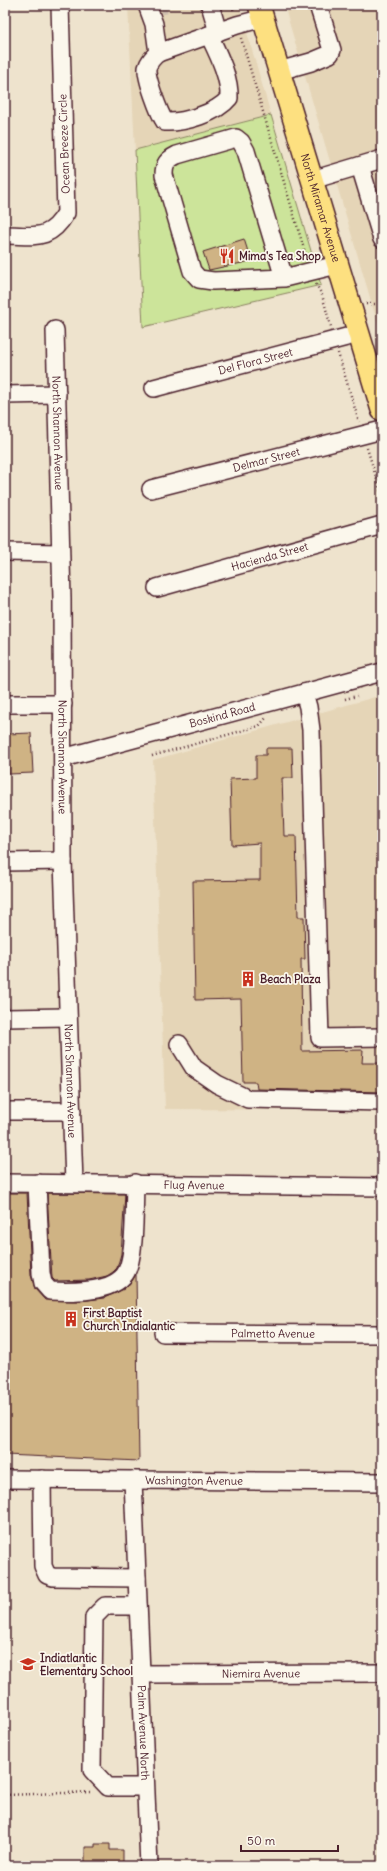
<svg xmlns="http://www.w3.org/2000/svg" width="387" height="1871" font-family="Delius,sans-serif">
<rect width="100%" height="100%" fill="#eee3cd"/>
<filter id="ink" filterUnits="userSpaceOnUse"><feTurbulence type="fractalNoise" baseFrequency=".025" numOctaves="2"/><feDisplacementMap in="SourceGraphic" scale="8" xChannelSelector="R" yChannelSelector="G"/><feConvolveMatrix kernelMatrix="1 2 1 2 8 2 1 2 1" color-interpolation-filters="sRGB"/></filter>
<g filter="url(#ink)">
<path fill="#e5d5b7" d="M128,5H239L271,115L135,150Z
M284,5H382V337L379,328Z
M382,695V1110L165,1109L153,760Z"/>
<path fill="#cce49a" stroke="#8b8262" d="M271,115L321,285L143,327L135,150Z"/>
<path fill="#cfb384" stroke="#4a1f2b" d="M244,239L251,261L209,270L203,252Z
M31,733L33,773L9,774L7,734Z
M266,748H292L293,778H282L284,836H296L298,917H304L305,959H301L302,1051L363,1050L362,1063H382V1092L257,1089L256,1082H243L241,999L195,1000L193,881L260,880V843L232,845L230,779L256,778V755H266Z
M5,1193H27L31,1275L35,1289L45,1300L80,1301L104,1298L124,1289L132,1281L136,1274L139,1461L5,1455Z
M47,1193L125,1194L121,1254L117,1268L113,1272L107,1276L89,1280L55,1281L52,1278Z
M95,1844H110V1850H123V1866H85V1847H95Z"/>
<g fill="none" stroke-linecap="round" stroke-linejoin="round">
<path stroke="#cdbcad" stroke-width="17" stroke-dasharray="17 8" stroke-linecap="butt" d="M161,6L166,5"/>
<defs>
<g id="minor">
<path d="M147,5L154,24L158,53L237,25L264,18"/>
<path d="M210,5L218,32"/>
<path d="M158,53C153,57 149,61 147,68C146,78 159,113 165,122C184,123 217,113 229,98C230,77 218,54 209,35"/>
<path d="M279,71L311,62L330,54L332,50L318,5"/>
<path d="M360,166L382,239"/>
<path d="M312,180L382,159"/>
<path d="M5,235C34,235 49,242 66,213L60,5"/>
<path d="M284,278L246,151L241,142L236,138L177,155C167,160 164,164 164,175L192,271L199,279L213,281L284,278L337,265"/>
<path id="s1" d="M55,330L62,599L63,861L74,1183"/>
<path id="s2" d="M154,388L358,334"/>
<path d="M5,395L57,394"/>
<path id="s3" d="M151,489L382,430"/>
<path d="M5,552L60,553"/>
<path id="s4" d="M157,588L382,525"/>
<path d="M304,693L308,707L311,730L320,1038L382,1037"/>
<path d="M5,704H63"/>
<path id="s5" d="M63,758L382,672"/>
<path d="M5,862L63,861"/>
<path d="M5,1018L68,1017"/>
<path d="M179,1044L194,1068L217,1084L248,1099L382,1102"/>
<path d="M5,1111H72"/>
<path id="s6" d="M5,1183L382,1187"/>
<path d="M37,1183L41,1273L43,1283L50,1291C71,1292 112,1293 125,1274C136,1258 134,1204 135,1183"/>
<path id="s7" d="M163,1333L382,1334"/>
<path id="s8" d="M5,1479L382,1482"/>
<path d="M42,1479L43,1566L47,1575L53,1577L137,1578"/>
<path id="s9" d="M133,1480L149,1866"/>
<path d="M138,1606H105L94,1617L92,1770L108,1787H145"/>
<path id="s10" d="M141,1674L382,1673"/>
</g>
<g id="major">
<path id="s11" d="M259,5L382,410"/>
</g>
</defs>
<use href="#minor" stroke="#4a1f2b" stroke-width="20"/>
<use href="#major" stroke="#4a1f2b" stroke-width="24"/>
<path stroke="#4a1f2b" stroke-width="2.5" stroke-dasharray="1 3" stroke-linecap="butt" d="M232,5L234,12
M241,38L307,259
M316,284L322,295L331,327
M366,304H382
M338,353L359,422
M367,448L382,496
M345,699L357,696
M152,756L259,726L266,718
M5,1795L92,1792"/>
<use href="#minor" stroke="#fbf7ec" stroke-width="17"/>
<use href="#major" stroke="#fde080" stroke-width="21"/>
</g>
</g>
<defs>
<symbol id="restaurant-bare" viewBox="-9 -9 18 18"><path d="M-5-6h1v4h1v-4h1v4h1v-4h1v5L-1.5 .5V6h-2V.5L-5-1ZM5-6V6H3V1.5H1.5Q1.5-4 5-6Z" fill="#c8321e" stroke="#fbf7ec" stroke-width="2.5" paint-order="stroke"/></symbol>
<symbol id="building-bare" viewBox="-9 -9 18 18"><path d="M-4-6H4V6H1V3H-1V6H-4ZM-2.5-4.3h1.7v1.8h-1.7ZM.8-4.3h1.7v1.8H.8ZM-2.5-1h1.7V.8h-1.7ZM.8-1h1.7V.8H.8Z" fill="#c8321e" stroke="#fbf7ec" stroke-width="2.5" paint-order="stroke"/></symbol>
<symbol id="school-bare" viewBox="-9 -9 18 18"><path d="M0-5L7-2L0 1L-7-2ZM-4 1L0 2.5L4 1V4Q0 6-4 4Z" fill="#c8321e" stroke="#fbf7ec" stroke-width="2.5" paint-order="stroke"/></symbol>
</defs>
<g fill-rule="evenodd">
<use href="#restaurant-bare" x="216" y="245" width="22" height="22"/>
<use href="#building-bare" x="237" y="968" width="22" height="22"/>
<use href="#building-bare" x="60" y="1308" width="22" height="22"/>
<use href="#school-bare" x="17" y="1653" width="22" height="22"/>
</g>
<g text-anchor="middle" stroke-width="3.5" stroke-linejoin="round" paint-order="stroke">
<g font-size="11" fill="#4a1f2b" stroke="#fbf7ec">
<text transform="translate(64 144) rotate(-92)" y="4">Ocean Breeze Circle</text>
<text dy="4" stroke="none"><textPath href="#s11" startOffset="212">North Miramar Avenue</textPath></text>
<text dy="4" stroke="none"><textPath href="#s2" startOffset="105">Del Flora Street</textPath></text>
<text dy="4" stroke="none"><textPath href="#s1" startOffset="103">North Shannon Avenue</textPath></text>
<text dy="4" stroke="none"><textPath href="#s3" startOffset="119">Delmar Street</textPath></text>
<text dy="4" stroke="none"><textPath href="#s4" startOffset="117">Hacienda Street</textPath></text>
<text dy="4" stroke="none"><textPath href="#s5" startOffset="165">Boskind Road</textPath></text>
<text dy="4" stroke="none"><textPath href="#s1" startOffset="427">North Shannon Avenue</textPath></text>
<text dy="4" stroke="none"><textPath href="#s1" startOffset="751">North Shannon Avenue</textPath></text>
<text dy="4" stroke="none"><textPath href="#s6" startOffset="189">Flug Avenue</textPath></text>
<text dy="4" stroke="none"><textPath href="#s7" startOffset="110">Palmetto Avenue</textPath></text>
<text dy="4" stroke="none"><textPath href="#s8" startOffset="189">Washington Avenue</textPath></text>
<text dy="4" stroke="none"><textPath href="#s10" startOffset="120">Niemira Avenue</textPath></text>
<text dy="4" stroke="none"><textPath href="#s9" startOffset="253">Palm Avenue North</textPath></text>
</g>
<g font-size="11" font-weight="bold" fill="#4a1f2b" stroke="#fbf7ec" text-anchor="start">
<text x="239" y="260">Mima's Tea Shop</text>
<text x="260" y="983">Beach Plaza</text>
<text x="83" y="1317">First Baptist<tspan x="83" dy="13">Church Indialantic</tspan></text>
<text x="40" y="1662">Indiatlantic<tspan x="40" dy="13">Elementary School</tspan></text>
</g>
</g>
<rect width="387" height="1871" fill="none" stroke="#fbf7ec" stroke-width="20"/>
<rect x="10" y="10" width="367" height="1851" fill="none" stroke="#4a1f2b" stroke-width="1.5" filter="url(#ink)"/>
<path d="M241 1845v6h97v-6" fill="none" stroke="#4a1f2b" stroke-width="2"/>
<text x="247" y="1845" font-size="12" fill="#4a1f2b" stroke="#fbf7ec" stroke-width="3" paint-order="stroke">50 m</text>
</svg>
